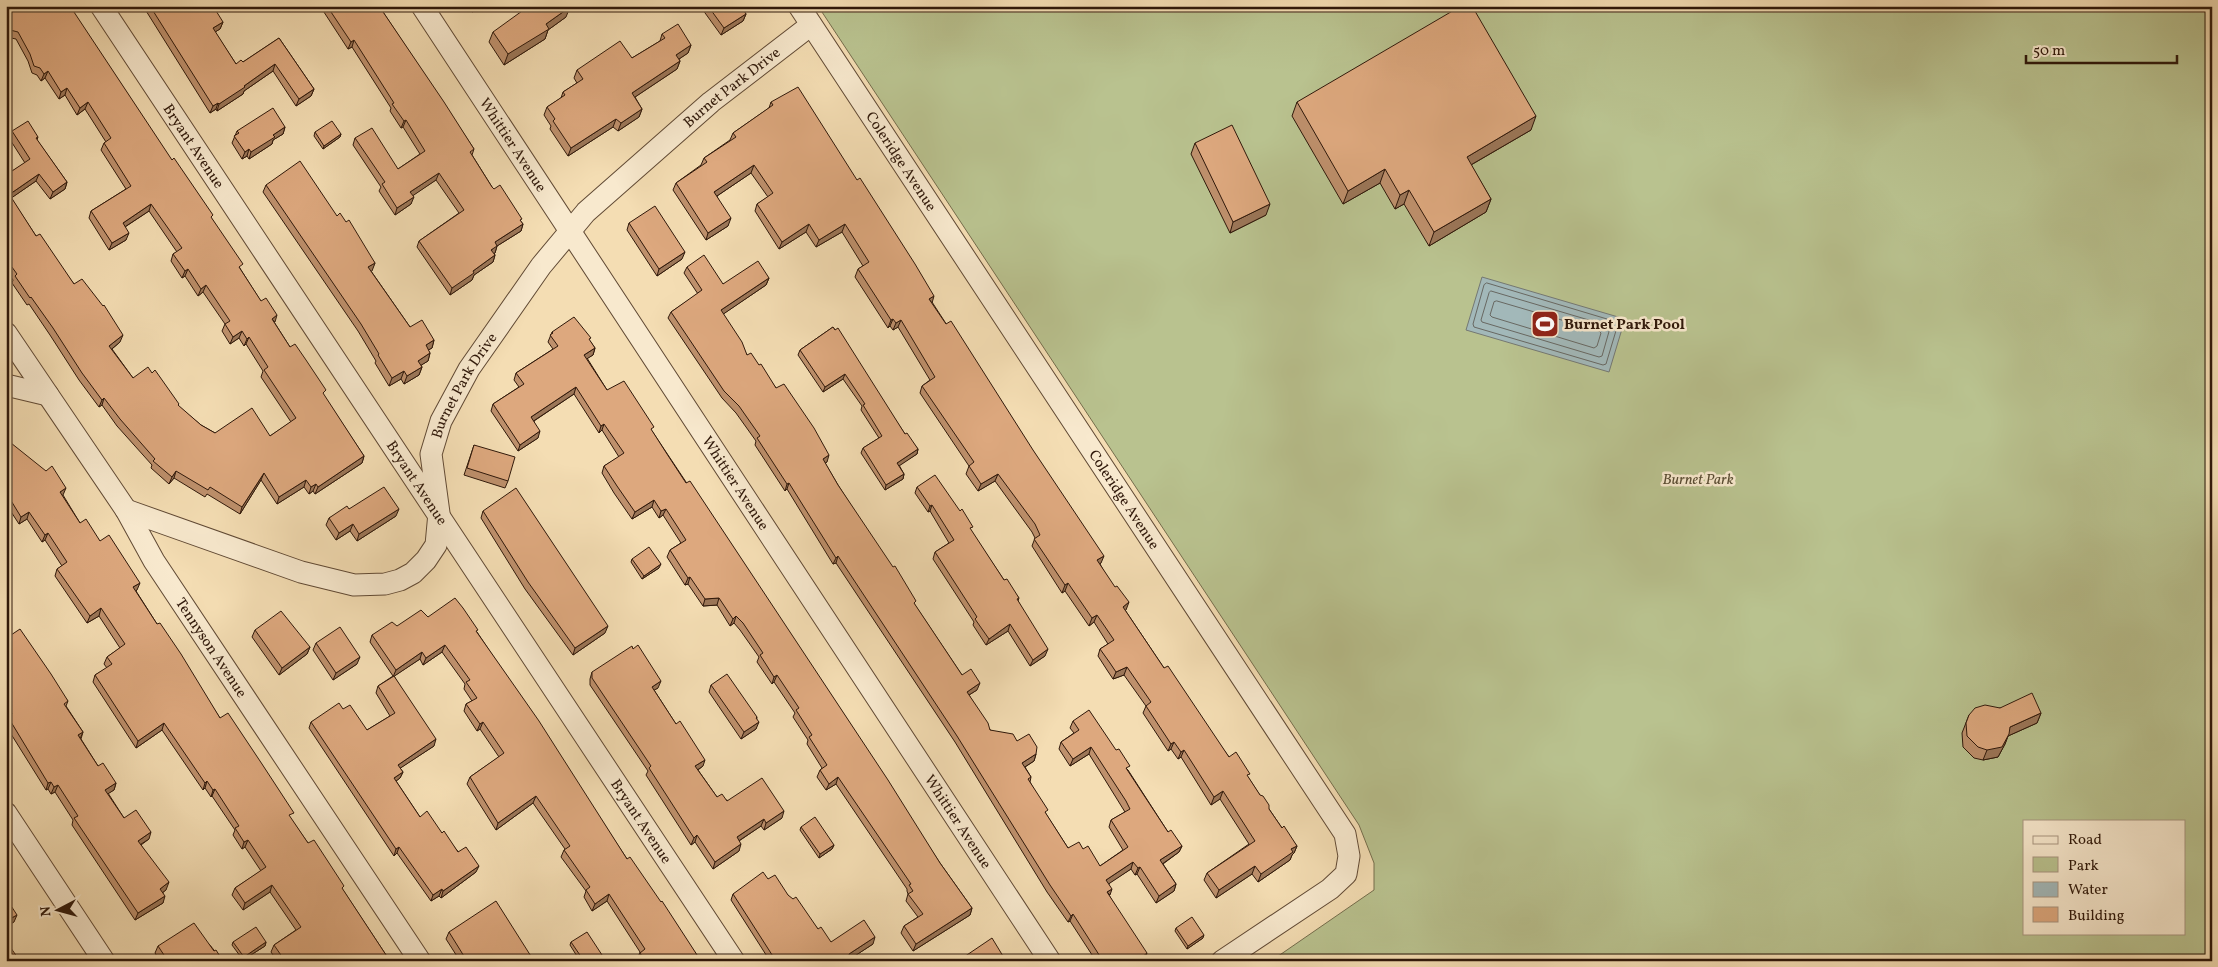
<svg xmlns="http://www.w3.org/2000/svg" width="2218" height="967" font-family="Vollkorn,serif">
<rect width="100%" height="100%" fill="#f4ddb3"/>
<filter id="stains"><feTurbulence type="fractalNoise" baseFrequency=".004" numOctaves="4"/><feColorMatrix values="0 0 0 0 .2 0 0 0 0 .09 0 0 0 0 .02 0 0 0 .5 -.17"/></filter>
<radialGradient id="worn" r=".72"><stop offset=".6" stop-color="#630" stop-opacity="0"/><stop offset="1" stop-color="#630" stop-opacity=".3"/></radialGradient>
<path fill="#b9c28f" stroke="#746d4c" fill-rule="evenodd" d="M818,6H2212V961H1271L1374,890V863L1359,825ZM2024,821H2184V933H2024Z"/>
<path fill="#a2b8b9" stroke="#747873" d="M1482,277L1625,319L1609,372L1466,330Z"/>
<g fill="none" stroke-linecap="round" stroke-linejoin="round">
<path stroke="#686862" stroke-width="1" d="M1487,283L1617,322L1618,324L1606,364L1603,365L1474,327L1473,324L1484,285Z
M1491,291L1609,326L1610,328L1602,356L1599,357L1482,322L1481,320L1489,293Z
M1497,301L1599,331L1601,333L1597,346L1594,348L1492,317L1490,315L1494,302Z"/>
<defs>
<g id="minor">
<path id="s1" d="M101,6L734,961"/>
<path id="s2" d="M422,6L1050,961"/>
<path id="s3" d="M799,6L1345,834L1349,856L1346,874L1330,889L1222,961"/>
<path id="s4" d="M6,333L126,510L154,561L420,961"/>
<path d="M6,385L48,395"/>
<path id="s5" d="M126,510L301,572L354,585L385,584L400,580L413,573L426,560L436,545L439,513L431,454L441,421L469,369L541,266L586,212L711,102L811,25"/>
<path d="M6,813L104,961"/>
</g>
</defs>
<use href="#minor" stroke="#604934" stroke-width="23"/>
<use href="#minor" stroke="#f8e9ce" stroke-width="21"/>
</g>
<path fill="#be906c" stroke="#2f180a" d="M6,6L212,219L241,270L290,347L324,396L364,456L362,463L315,494L313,491L309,494L304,487L277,504L261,480L240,514L207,494L205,497L174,478L169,484L151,468L152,465L117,426L102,405L99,407L79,380L50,335L29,304L27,305L12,283L13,280L6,270V175L25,163L9,138L12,131L38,137L37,140L67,182L65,189L50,199L36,181L11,198L36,236L120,342L112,349L133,378L178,406L201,425L215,433L270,436L291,422L261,377L263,371L246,344L244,346L239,338L230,344L222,331L225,324L203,292L198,296L185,276L182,278L171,261L173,254L177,252L149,211L125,227L126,240L109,250L89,218L91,211L126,189L101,150L104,143L106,142L85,109L77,115L65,95L59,99L45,78L41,81L37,75L32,73L28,61L16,39L6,37Z
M143,6H205L223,22L220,29L215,32L236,64L243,62L279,38L314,89L311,96L296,106L273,71L244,91L243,94L217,111L216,109L210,113Z
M320,6H379L474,149L472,155L492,187L523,224L521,231L497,246L495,253H494L495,255L493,262L474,275L472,280L450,295L417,247L419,241L459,213L436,180L413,195L411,204L395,215L379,191L381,187L353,145L355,138L398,169L420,154L403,127L401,128L390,111L391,108L352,47L348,49Z
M468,6H481L472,12Z
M700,6H741L746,14L743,21L721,35Z
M566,17L548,30L545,39L504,65L489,42L493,32Z
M662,34L691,45L688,53L679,59L680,61L677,69L635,97L642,109L639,117L618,131L613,127L568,156L550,129L551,126L544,115L547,107L561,98L563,92L577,83L574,78L577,70L632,58L660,41Z
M771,102L932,302L1101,563L1100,564L1125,610L1164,668L1229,757L1248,777L1269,809L1282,828L1297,846L1294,853L1292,855L1290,860L1258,882L1252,874L1216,898L1204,880L1207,873L1249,844L1220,799L1211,805L1181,757L1178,759L1171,749L1168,751L1143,713L1146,706L1124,675L1113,679L1107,670L1098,656L1100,649L1108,644L1094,622L1089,626L1065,591L1062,593L1032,546L1035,538L1032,532L995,481L978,491L966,474L969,466L920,393L922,386L930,380L898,327L893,330L890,326L888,328L855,277L858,269L863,266L842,232L816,247L806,232L779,249L755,211L757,204L768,197L751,173L717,196L728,226L706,240L673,190L676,183L701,165L704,158L730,140L733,133L769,108Z
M1297,102L1531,130L1471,165L1491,199L1486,212L1429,246L1404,204L1395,209L1380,183L1343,204L1292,116Z
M285,127L283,134L273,140L272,144L249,159L247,156L242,159L232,143L237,131Z
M315,132L341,134L340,137L323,149L314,136Z
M1195,143L1266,215L1230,233L1191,154Z
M266,185L337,216L375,263L371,271L410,327L434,340L432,348L428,350L430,353L428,361L421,365L422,367L419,375L404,384L401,379L389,386L375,363L376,361L358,331L263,192Z
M629,223L682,259L657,276L627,230Z
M687,267L723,284L769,278L766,285L723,314L747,355L759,365L776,388L827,462L825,463L838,485L915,605L962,675L977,690L969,695L990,730L1017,741L1036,754L1034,761L1025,767L1031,777L1030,782L1046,814L1068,848L1083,849L1100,866L1123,850L1109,827L1111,820L1125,812L1089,754L1070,766L1059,749L1061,742L1074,733L1070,728L1073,721L1128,770L1168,832L1182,846L1179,852L1163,864L1176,884L1174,891L1156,903L1137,874L1135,875L1131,869L1109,883V895L1145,960L1144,961H1096L1070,921L1068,922L1047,892L955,742L836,563L833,564L787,489L785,491L755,445L756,441L736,413L722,398L668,318L671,312L698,294L684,273Z
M833,327L905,434L918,449L917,454L899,465L904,474L903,479L885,490L861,453L863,448L879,438L861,410L862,406L843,379L823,392L798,355L800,350Z
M552,332L590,341L595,348L593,355L587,358L607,390L652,431L940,863L972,908L970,915L913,951L901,933L904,926L918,917L906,901L908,894L907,891V889L836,784L826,790L817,777L820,770L822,768L807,744L808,740L793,717L795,713L774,682L772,684L757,662L759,657L740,630L734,623L730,626L717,605L703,606L688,584L685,585L667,557L670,550L681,543L663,515L659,518L652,507L632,519L614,493L602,473L604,466L619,457L602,430L599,433L574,394L534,421L538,438L518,451L491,411L493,404L519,387L514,380L516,373L553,349L548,342Z
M6,439L63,495L80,523L100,541L137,590L136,591L157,624L220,718L291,819L308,843L343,890L390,961H277L271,952L274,945L296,930L270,892L243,910L232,895L235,888L261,871L245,847L242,849L233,835L235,830L212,796L211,797L205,788L203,790L162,730L136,748L93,682L95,675L107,668L104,664L107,657L120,648L99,616L87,623L55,576L57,569L62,566L45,540L42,542L27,519L19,524L6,504Z
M474,445L508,481L505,488L464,475Z
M917,487L971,531L1004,580L1019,598L1018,601L1045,656L1030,666L1008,631L986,645L973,625L974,622L933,559L935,552L949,543L930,511L928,512L915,493Z
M349,509L396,516L357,541L350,531L336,540L326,525L329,518Z
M483,511L605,633L573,655L525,589L481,518Z
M632,559L659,568L642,579L631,562Z
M428,617L477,632L627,859L701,961H638L637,960L640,952L607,901L592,911L584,897L586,891L561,857L564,850L565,849L533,803L496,830L467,784L470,777L499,757L480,729L477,731L464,711L466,704L472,701L464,689L465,684L442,652L423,665L420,659L394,676L434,746L400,768L403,772L400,778L396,781L420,817L442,833L476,872L441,898L439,896L431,901L397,853L394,856L309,728L311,722L343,709L367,730L390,716L376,693L378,686L393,676L370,642L372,635Z
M6,628L11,635L68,701L66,706L83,732L81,739L98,766L116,783L114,790L108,793L124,818L149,839L141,845L166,890L163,892V903L135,920L72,825L73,820L55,792L51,794L48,789L46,790L6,726V721L8,717L6,715Z
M255,630L310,647L307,654L279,675L252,637Z
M316,643L357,664L333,680L313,650Z
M592,672L658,688L654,690L703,766L698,770L717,797L782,818L764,830L761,826L739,841V851L713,869L695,842L691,845L646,775L648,771L590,685V679Z
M711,685L757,717L756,729L741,739L709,692Z
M2000,708L2041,713L2037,723L2008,736L2005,744L1998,757L1983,760L1974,758L1963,747L1962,733L1969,715Z
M801,827L834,845L832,849L819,858L800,830Z
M768,879L788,895L818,929L831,942L873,944L850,959V961H770L731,900L733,894Z
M1176,928L1203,938L1187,949L1175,931Z
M449,932L534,961H460L446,939Z
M233,942H266L265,946L243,960L232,945Z
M571,942L604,958L603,961H580L570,945Z
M209,944L223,961H160L155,953L158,946Z"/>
<path fill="#9b7658" stroke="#2f180a" d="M474,6H481L472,12Z
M570,7L566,17L548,30L545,39L504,65L508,54L546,24Z
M746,14L743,21L721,35L724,28Z
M223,22L220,29L210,35L213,28Z
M354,40L352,47L348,49L351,42Z
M691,45L688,53L673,63L676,55Z
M680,61L677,69L629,101L632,93Z
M275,64L273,71L244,91L243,94L217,111L219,104L244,86Z
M48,71L45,78L41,81L44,74Z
M67,88L65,95L59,99L61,92Z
M314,89L311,96L296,106L299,99Z
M88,102L85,109L77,115L80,108Z
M218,103L216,109L210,113L213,106Z
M642,109L639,117L618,131L621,123Z
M1536,116L1531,130L1462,170L1467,157Z
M616,119L613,127L568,156L571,148Z
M406,120L403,127L401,128L404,121Z
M285,127L283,134L273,140L272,144L249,159L251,152L273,135Z
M341,134L340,137L323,149L324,146Z
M249,149L247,156L242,159L245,152Z
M754,165L751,173L711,200L714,192Z
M1385,169L1380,183L1343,204L1348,191Z
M439,173L436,180L408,199L410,192Z
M39,174L36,181L7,201L10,194Z
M67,182L65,189L50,199L53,192Z
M1409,190L1404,204L1395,209L1400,195Z
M414,197L411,204L395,215L397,208Z
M1491,199L1486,212L1429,246L1434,232Z
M151,204L149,211L120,230L123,223Z
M1270,204L1266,215L1230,233L1233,222Z
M731,218L728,226L706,240L708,233Z
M523,224L521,231L497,246L495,253L489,257L495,242Z
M809,224L806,232L779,249L782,242Z
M845,224L842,232L816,247L819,240Z
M129,233L126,240L109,250L112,243Z
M685,252L682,259L657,276L659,269Z
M495,255L493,262L474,275L472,280L450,295L452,288L473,271Z
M375,263L372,271L366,275L368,267Z
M188,269L185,276L182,278L185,271Z
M769,278L766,285L719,317L721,310Z
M206,285L203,292L198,296L201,289Z
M934,296L932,303L929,299Z
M277,315L275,322L272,319Z
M893,319L890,326L888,328L891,320Z
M901,320L898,327L893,330L896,323Z
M242,331L239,338L230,344L233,337Z
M123,335L120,342L107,353L109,346Z
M249,337L246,344L244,346L247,339Z
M434,340L432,348L423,353L426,345Z
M595,348L593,355L582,362L584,355Z
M430,353L428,361L415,369L418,361Z
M422,367L419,375L404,384L407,376Z
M404,371L401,379L389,386L392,378Z
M845,374L843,379L823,392L825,387Z
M576,387L574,394L529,424L531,417Z
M104,398L102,405L99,407L102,400Z
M604,424L602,430L599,433L601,426Z
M540,431L538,438L518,451L520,445Z
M918,449L917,454L896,468L897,463Z
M829,455L827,462L820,466L823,459Z
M364,456L362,463L315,494L318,487Z
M176,471L174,478L169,484L172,477Z
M264,473L261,480L240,514L242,507Z
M904,474L903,479L885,490L886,485Z
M998,474L995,481L978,491L981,484Z
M306,480L304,487L277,504L279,497Z
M789,483L787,489L785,491L787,484Z
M316,484L313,491L309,494L311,487Z
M66,488L63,495L58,499L60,492Z
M654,500L652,507L632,519L635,512Z
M932,505L930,511L928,512L930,506Z
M399,509L396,516L357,541L359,534Z
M666,509L663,515L659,518L661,511Z
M29,512L27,519L19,524L21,517Z
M353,524L350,531L336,540L339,533Z
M48,533L45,540L42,542L45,535Z
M838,556L836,563L833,564L836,558Z
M1104,556L1101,563L1094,568L1097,560Z
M661,564L659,568L642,579L644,576Z
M690,577L688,584L685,585L688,578Z
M140,583L137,590L131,594L133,587Z
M1068,583L1065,591L1062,593L1065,585Z
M719,598L717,605L703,606L705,599Z
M1129,602L1126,610L1121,614L1123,607Z
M101,608L99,616L87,623L90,616Z
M1097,615L1094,622L1089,626L1092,618Z
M736,616L734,623L730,626L733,619Z
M1010,624L1008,631L986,645L989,639Z
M608,626L605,633L573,655L575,648Z
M445,645L442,652L423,665L426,658Z
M310,647L307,654L279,675L282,668Z
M1048,649L1045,656L1030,666L1033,660Z
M422,652L420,659L393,677L396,670Z
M360,657L357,664L333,680L336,673Z
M1127,667L1124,675L1113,679L1116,672Z
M777,675L774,682L772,684L774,677Z
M661,681L658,688L649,693L652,687Z
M980,683L977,690L964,698L967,692Z
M2041,713L2037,723L2008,736L2005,744L1998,757L1983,760L1987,750L2010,727Z
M483,722L480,729L477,731L480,724Z
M759,722L756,729L741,739L744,732Z
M164,723L162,730L136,748L138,741Z
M83,732L80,739L78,735Z
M436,739L434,746L396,771L398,765Z
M1174,742L1171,749L1168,751L1171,744Z
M1091,747L1089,754L1070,766L1073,759Z
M1184,750L1181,757L1178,759L1181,752Z
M1036,754L1034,761L1020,770L1022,763Z
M705,760L703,766L693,773L695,766Z
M403,772L400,778L391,785L394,778Z
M838,777L836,784L826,790L829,784Z
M207,781L205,788L203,790L205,783Z
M51,782L48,789L46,790L48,783Z
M116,783L114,790L103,797L105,790Z
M58,785L55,792L51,794L54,787Z
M215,789L212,796L211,797L213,790Z
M1223,791L1220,799L1211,805L1214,797Z
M536,796L533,803L496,830L498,823Z
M784,811L782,818L764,830L766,823Z
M764,819L761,826L734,844L737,837Z
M151,832L149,839L135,848L138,841Z
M697,835L695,842L691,845L694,838Z
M248,840L245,847L242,849L244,842Z
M741,844L739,851L713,869L715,862Z
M834,845L832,849L819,858L820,854Z
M1182,846L1179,852L1158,867L1160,860Z
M1297,846L1294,853L1292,855L1290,860L1258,882L1261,874L1291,849Z
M399,847L397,853L394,856L396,849Z
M1133,862L1131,869L1104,887L1106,880Z
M479,866L476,872L441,898L443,891Z
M1255,866L1252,874L1216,898L1219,890Z
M1140,867L1137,874L1135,875L1138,868Z
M169,882L166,890L158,896L160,889Z
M1176,884L1174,891L1156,903L1159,896Z
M272,885L270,892L243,910L245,903Z
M442,889L439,896L431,901L433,895Z
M1112,889L1110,895L1107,892Z
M609,894L607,901L592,911L595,904Z
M165,896L163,903L135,920L138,913Z
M972,908L970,915L913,951L916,944Z
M1073,914L1070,921L1068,922L1071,916Z
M17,915L14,922L6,927V921Z
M1204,935L1203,938L1187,949L1188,946Z
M875,937L873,944L847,961L849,954Z
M266,942L265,946L243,960L244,957Z
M1147,953L1145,960L1144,961L1142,957Z"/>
<path fill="#dda87e" stroke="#2f180a" d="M6,6H70L172,160L174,158L213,215L211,217L243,264L239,267L261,301L266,298L277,315L272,319L290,347L295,344L306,360L326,390L323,393L364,456L318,487L316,484L311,487L306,480L279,497L264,473L242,507L210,487L208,490L176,471L172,477L153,461L155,459L120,419L104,398L102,400L82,373L53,328L31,297L30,298L15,276L17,274L6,259V175L30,159L12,131L28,121L38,137L36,138L67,182L53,192L39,174L10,194L11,197L36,236L40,234L74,284L82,279L103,306L104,305L123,335L109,346L133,378L148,367L152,373L155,370L179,404L178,405L201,425L215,433L252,408L270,436L296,418L264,370L268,367L249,337L247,339L242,331L233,337L225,324L230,321L206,285L201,289L188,269L185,271L173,254L182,248L151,204L123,223L129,233L112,243L91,211L131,186L104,143L111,138L88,102L80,108L67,88L61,92L48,71L44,74L40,68L34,66L30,54L18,32L6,29V19L11,16L6,9Z
M150,6H213L223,22L213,28L236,64L241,60L243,62L279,38L314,89L299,99L275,64L244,86L245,87L219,104L218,103L213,106Z
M327,6H379L444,102L474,149L470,152L492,187L494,189L500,185L522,219L520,220L523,224L495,242L497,246L491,250L495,255L473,271L474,273L452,288L419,241L464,210L439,173L410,192L414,197L397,208L382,184L385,182L355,138L372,128L398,169L425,151L406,120L404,121L392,104L394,103L354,40L351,42Z
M529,6L570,7L546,24L549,29L508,54L493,32Z
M708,6H741L746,14L724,28Z
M1461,6H1472L1536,116L1467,157L1491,199L1434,232L1409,190L1400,195L1385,169L1348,191L1297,102Z
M678,24L691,45L676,55L680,61L632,93L642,109L621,123L616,119L571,148L553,121L555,119L547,107L565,95L563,92L583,79L577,70L620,41L632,58L665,38L662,34Z
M798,87L857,180L860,178L915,264L934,296L929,299L946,324L951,321L1033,450L1104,556L1097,560L1115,587L1117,586L1129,602L1123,607L1164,668L1168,666L1176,678L1229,757L1236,752L1250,774L1247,775L1260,795L1263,796L1269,805V809L1282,828L1284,826L1297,846L1291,849L1293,852L1261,874L1255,866L1219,890L1207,873L1255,841L1223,791L1214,797L1184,750L1181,752L1174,742L1171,744L1146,706L1151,702L1127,667L1116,672L1110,663L1100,649L1114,640L1097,615L1092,618L1068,583L1065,585L1034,539L1040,535L1035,524L998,474L981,484L969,466L974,462L922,386L935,377L901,320L896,323L893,319L891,320L858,269L869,262L845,224L819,240L809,224L782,242L757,204L773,193L754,165L714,192L731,218L708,233L676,183L707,162L704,158L736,137L733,133L773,105L771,102Z
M273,108L285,127L273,135L275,137L251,152L249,149L245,152L234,136L239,133L237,131Z
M332,121L341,134L324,146L315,132Z
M1232,125L1270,204L1233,222L1195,143Z
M300,161L337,216L340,213L346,222L349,220L375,263L368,267L410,327L422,320L434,340L426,345L430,353L418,361L422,367L407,376L404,371L392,378L378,355L379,354L361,324L266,185Z
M655,206L685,252L659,269L629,223Z
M704,255L723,284L758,261L769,278L721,310L742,342L747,355L751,353L759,365L761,364L776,388L784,384L814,428L829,455L823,459L838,485L893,567L895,566L916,601L914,603L962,675L971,669L980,683L967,692L988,723L990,730L1013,734L1017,741L1029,734L1037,747L1036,754L1022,763L1031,777L1028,779L1048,810L1045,812L1068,848L1079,842L1083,849L1088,846L1100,866L1128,847L1111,820L1130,809L1126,801L1091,747L1073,759L1061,742L1079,730L1073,721L1089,710L1116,750L1119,749L1130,766L1126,768L1168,832L1171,830L1182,846L1160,860L1176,884L1159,896L1140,867L1138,868L1133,862L1106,880L1112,889L1107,892L1147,953L1142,957L1144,961H1103L1073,914L1071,916L1050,885L957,736L838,556L836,558L789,483L787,484L757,438L760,436L739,406L724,391L671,312L702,290L687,267Z
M574,317L591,338L589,339L595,348L584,355L607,390L624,381L654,427L651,429L667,454L686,483L690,481L888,780L940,863L972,908L916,944L904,926L923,914L908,894L913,891L909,885L911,884L838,777L829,784L820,770L827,765L809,737L812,735L796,710L799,708L777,675L774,677L760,655L763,653L743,623L736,616L733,619L719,598L705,599L690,577L688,578L670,550L686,540L666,509L661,511L654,500L635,512L617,486L604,466L624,453L604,424L601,426L576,387L531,417L540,431L520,445L493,404L524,384L516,373L558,346L550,335L553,333L552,332Z
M833,327L835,330L838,328L905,434L907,433L918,449L897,463L904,474L886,485L863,448L882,436L863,405L865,404L845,374L825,387L800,350Z
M6,439L46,471L52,466L66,488L60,492L80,523L86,519L100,541L109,535L140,583L133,587L157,624L160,623L181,654L220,718L228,713L262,764L294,813L289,815L308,843L314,840L344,886L342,888L390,961H285L274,945L301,927L272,885L245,903L235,888L266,867L248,840L244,842L235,828L239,826L215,789L213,790L207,781L205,783L164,723L138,741L95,675L112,664L107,657L125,644L101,608L90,616L57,569L67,562L48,533L45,535L29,512L21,517L7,494H6Z
M474,445L515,457L508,481L467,468Z
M935,475L960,511L962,509L973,527L970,528L1004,580L1007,579L1019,598L1017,599L1048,649L1033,660L1010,624L989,639L975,619L977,617L935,552L954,540L932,505L930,506L917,487Z
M384,487L399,509L359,534L353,524L339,533L329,518L347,506L349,509Z
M516,488L608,626L575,648L528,582L483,511Z
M649,547L661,564L644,576L632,559Z
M455,598L463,608L478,630L476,631L539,721L627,859L630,857L661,902L662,901L701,961H645L640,953L645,949L609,894L595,904L586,890L590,887L564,850L570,846L536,796L498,823L470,777L504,753L483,722L480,724L466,704L477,698L466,682L470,680L445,645L426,658L422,652L396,670L372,635L392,622L397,626L421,610L428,617Z
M281,611L310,647L282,668L255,630Z
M340,627L360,657L336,673L316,643Z
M6,628L11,635L20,629L51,674L68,701L64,704L83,732L78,735L98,766L103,763L116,783L105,790L124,818L136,810L151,832L138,841L169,882L160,889L165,896L138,913L74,818L78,816L58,785L54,787L51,782L48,783L8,717L12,714L6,704Z
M638,645L661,681L652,687L676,724L680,721L705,760L695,766L717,797L722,794L727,801L762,778L784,811L766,823L764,819L737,837L741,844L715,862L697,835L694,838L649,768L651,766L592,678V672L632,646L633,649Z
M727,674L757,717L756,718L759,722L744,732L711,685Z
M394,676L436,739L398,765L403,772L394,778L420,817L427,811L442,833L444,831L458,852L466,847L479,866L443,891L442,889L433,895L399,847L396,849L311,722L339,703L343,709L350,705L367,730L395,713L378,686Z
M2032,693L2041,713L2010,727L2009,734L2002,747L1987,750L1978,747L1967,736L1966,723L1969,715L1975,708L1985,705L2000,708Z
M815,817L834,845L820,854L801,827Z
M763,872L768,879L775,875L788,895L793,899L796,897L818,929L821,927L831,942L864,920L875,937L849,954L850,961H776L733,894Z
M6,898L17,915L6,921Z
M496,901L534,961H467L449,932Z
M1192,917L1204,935L1188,946L1176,928Z
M194,923L214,951L216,950L223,961H168L158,946Z
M256,927L266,942L244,957L233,942Z
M587,932L604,958L600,961H584L571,942Z
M992,938L1006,961H958Z
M6,941L20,961H6Z"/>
<defs>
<symbol id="stadium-square" viewBox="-11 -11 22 22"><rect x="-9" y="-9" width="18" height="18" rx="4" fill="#8f2418" stroke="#f8e9ce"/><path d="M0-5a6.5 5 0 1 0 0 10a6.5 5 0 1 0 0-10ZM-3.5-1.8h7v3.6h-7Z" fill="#fff"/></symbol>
</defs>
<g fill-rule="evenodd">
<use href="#stadium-square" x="1529" y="308" width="32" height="32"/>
</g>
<g text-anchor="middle" stroke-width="5" stroke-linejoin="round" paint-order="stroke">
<g font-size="15" fill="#2f180a" stroke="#f8e9ce">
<text dy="5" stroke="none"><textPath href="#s5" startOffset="911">Burnet Park Drive</textPath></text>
<text dy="5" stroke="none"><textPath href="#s2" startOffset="166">Whittier Avenue</textPath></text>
<text dy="5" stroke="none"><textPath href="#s1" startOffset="168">Bryant Avenue</textPath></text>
<text dy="5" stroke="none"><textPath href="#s3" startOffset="186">Coleridge Avenue</textPath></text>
<text dy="5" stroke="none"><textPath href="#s5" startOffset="506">Burnet Park Drive</textPath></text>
<text dy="5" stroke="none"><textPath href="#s1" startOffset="572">Bryant Avenue</textPath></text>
<text dy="5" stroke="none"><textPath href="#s2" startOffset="571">Whittier Avenue</textPath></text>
<text dy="5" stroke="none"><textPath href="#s3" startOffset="591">Coleridge Avenue</textPath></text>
<text dy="5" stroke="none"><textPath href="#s4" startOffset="376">Tennyson Avenue</textPath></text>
<text dy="5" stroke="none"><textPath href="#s1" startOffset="978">Bryant Avenue</textPath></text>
<text dy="5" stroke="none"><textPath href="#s2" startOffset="976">Whittier Avenue</textPath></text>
</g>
<g font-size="15" font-weight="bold" fill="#2f180a" stroke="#f8e9ce" text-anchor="start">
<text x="1564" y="329">Burnet Park Pool</text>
</g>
<g font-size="15" font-style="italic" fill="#584b32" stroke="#f8e9ce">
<text x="1698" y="484">Burnet Park</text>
</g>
</g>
<rect width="2218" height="967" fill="none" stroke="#f4ddb3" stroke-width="25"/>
<rect x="8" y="8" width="2203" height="952" fill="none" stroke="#2f180a" stroke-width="2.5"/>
<rect x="12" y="12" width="2193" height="942" fill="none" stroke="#2f180a"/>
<rect x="2023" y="820" width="162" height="115" fill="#f8e9ce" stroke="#a89580"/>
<rect x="2033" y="836" width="25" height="8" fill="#f8e9ce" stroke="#a89580"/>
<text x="2068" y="844" font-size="15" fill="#2f180a">Road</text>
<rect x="2033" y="857" width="25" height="15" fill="#b9c28f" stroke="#a89580"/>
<text x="2068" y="870" font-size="15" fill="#2f180a">Park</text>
<rect x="2033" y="882" width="25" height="15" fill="#a2b8b9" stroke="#a89580"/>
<text x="2068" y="894" font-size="15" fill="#2f180a">Water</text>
<rect x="2033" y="907" width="25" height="15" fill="#dda87e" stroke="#a89580"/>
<text x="2068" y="920" font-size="15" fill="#2f180a">Building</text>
<g transform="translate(58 910) rotate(264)" stroke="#f8e9ce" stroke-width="4" paint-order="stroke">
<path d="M0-4L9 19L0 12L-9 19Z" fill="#2f180a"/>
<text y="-8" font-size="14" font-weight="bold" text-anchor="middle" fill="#2f180a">N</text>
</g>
<path d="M2026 55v8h151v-8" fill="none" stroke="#2f180a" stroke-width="2.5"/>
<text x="2033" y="55" font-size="15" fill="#2f180a" stroke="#f8e9ce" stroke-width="4" paint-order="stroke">50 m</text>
<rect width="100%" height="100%" filter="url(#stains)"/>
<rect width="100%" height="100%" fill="url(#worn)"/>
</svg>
